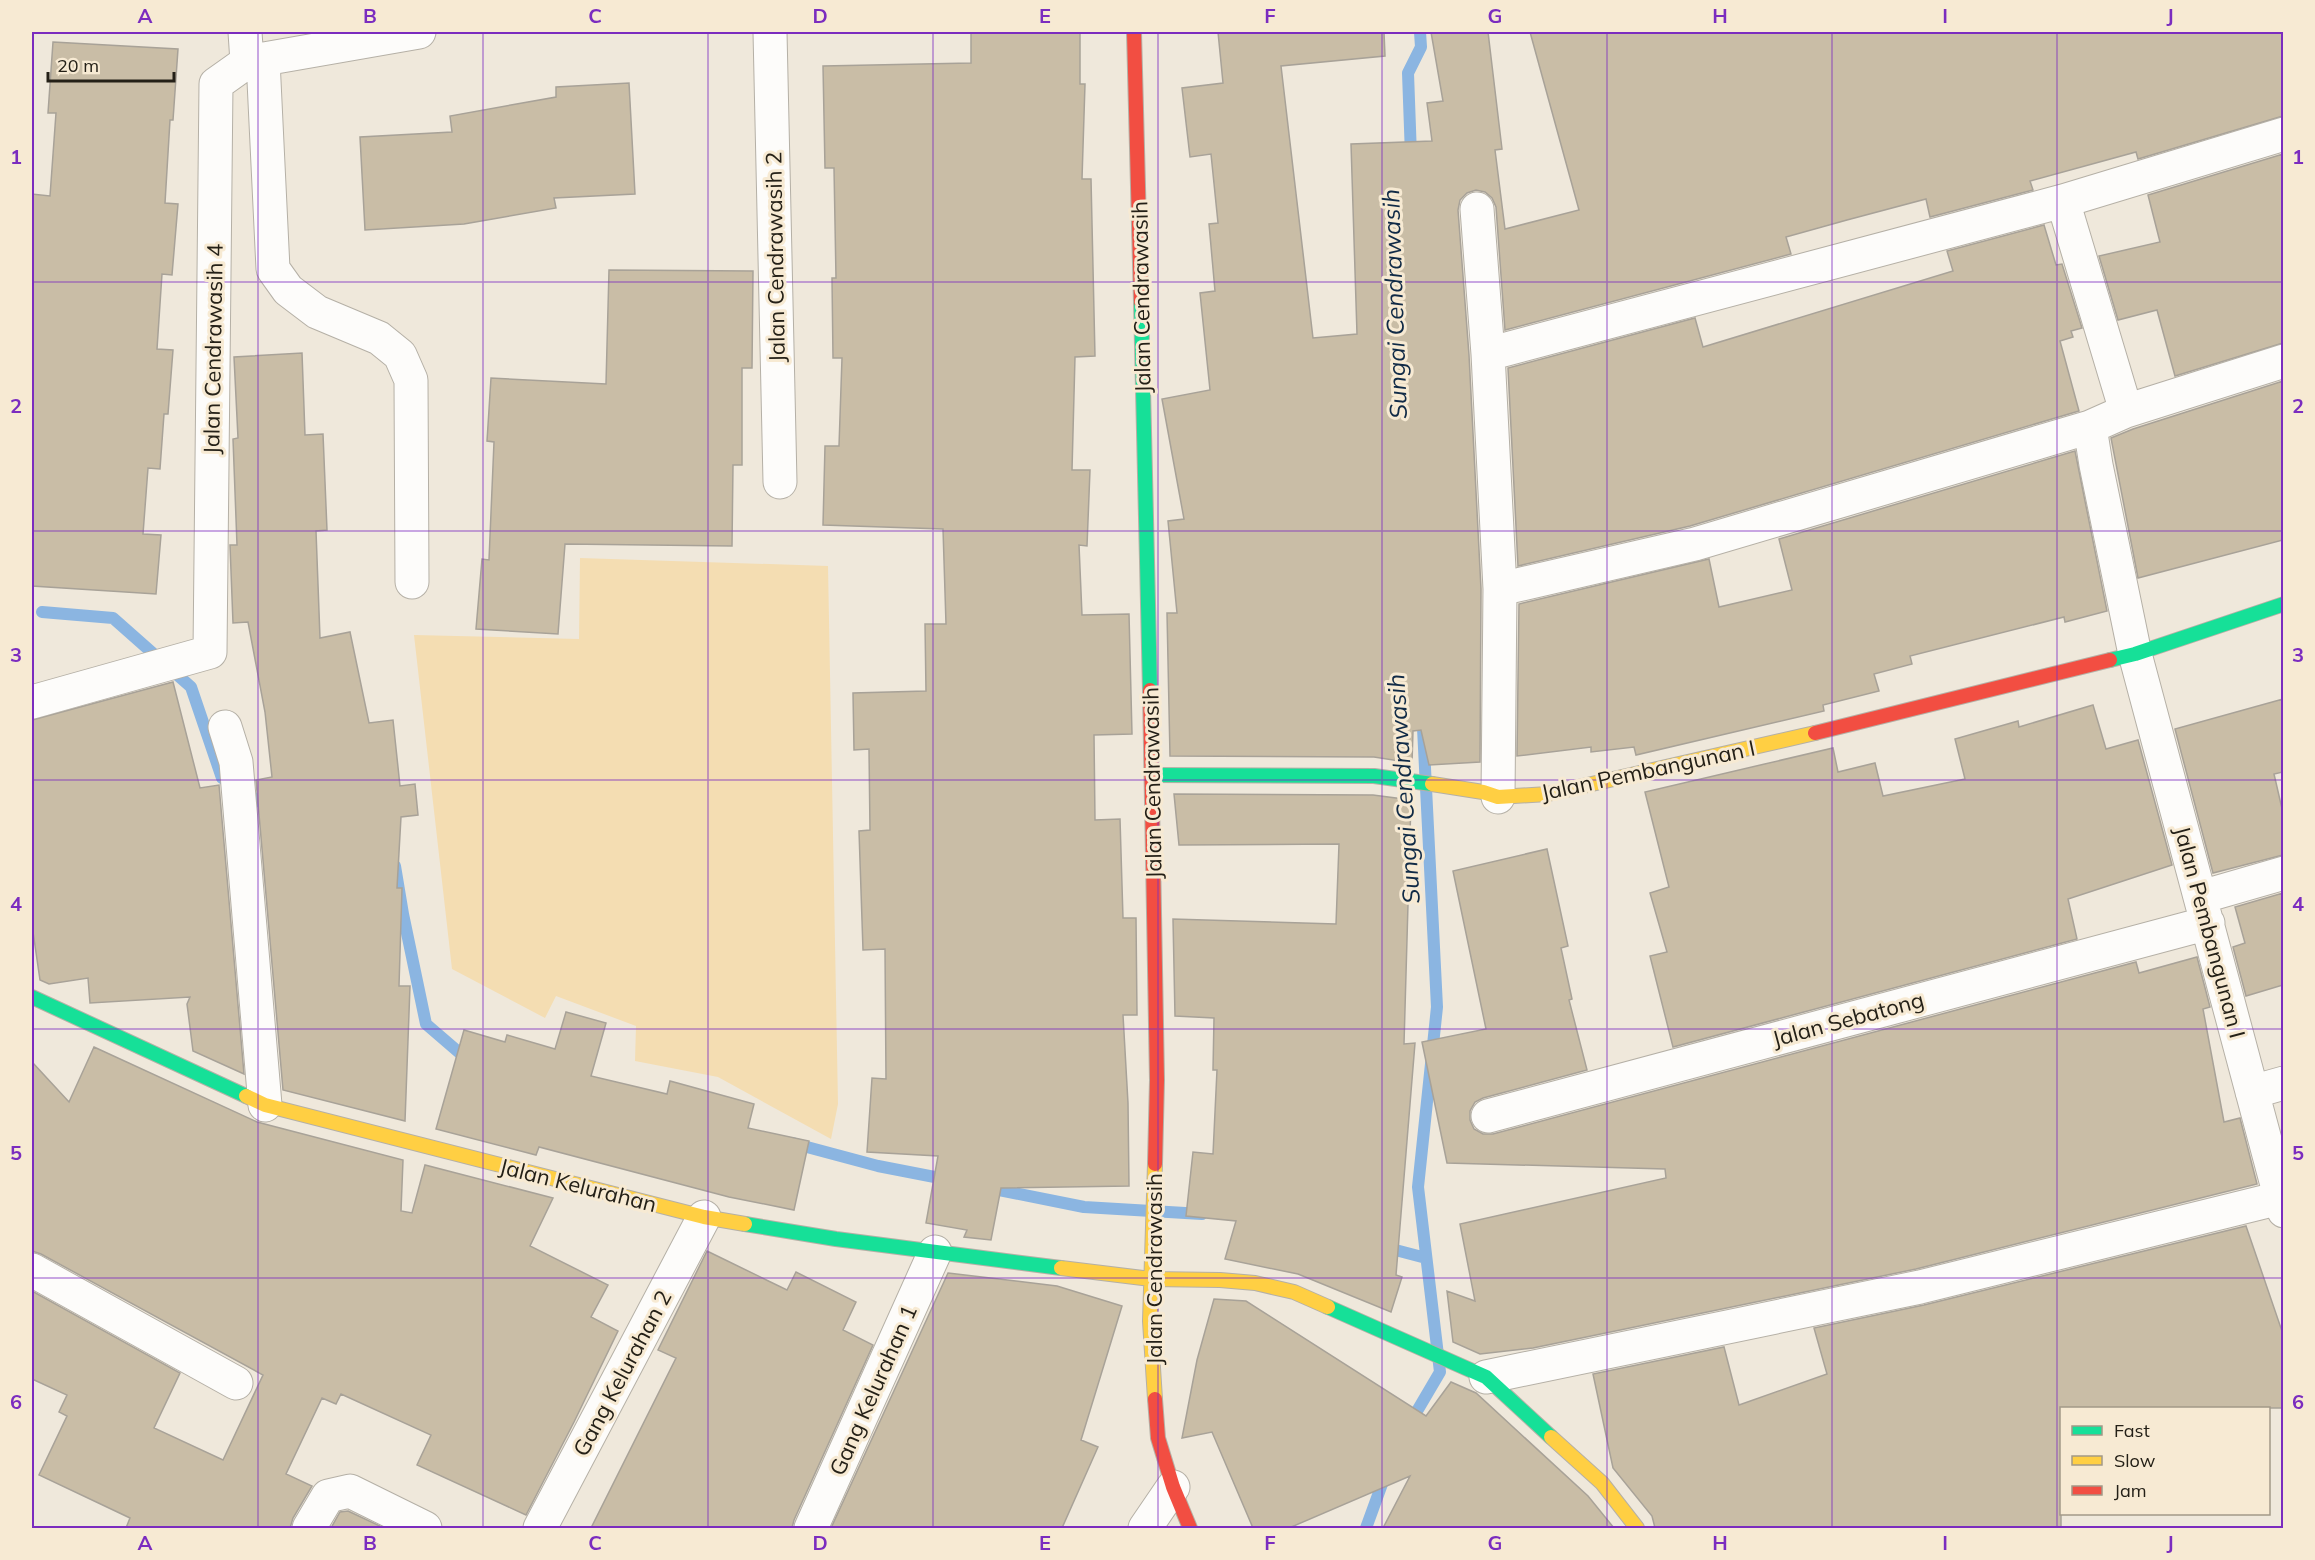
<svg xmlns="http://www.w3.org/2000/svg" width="2315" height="1560" font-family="Mulish,sans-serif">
<rect width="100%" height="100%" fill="#efe8db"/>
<path fill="#f4ddb2" d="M580,558L828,566L838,1104L831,1139L718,1077L635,1061L636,1026L556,996L545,1018L452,969L414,635L579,639Z"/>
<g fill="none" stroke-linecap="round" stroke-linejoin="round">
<path stroke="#8bb5e1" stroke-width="12" d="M1411,156L1408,73L1421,47L1420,32
M42,612L113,618L191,687L222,778L270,808
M395,866L403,914L426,1024L462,1055L471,1057
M792,1143L878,1166L950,1180
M984,1187L1084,1207L1202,1214
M1384,1247L1426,1258
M1410,1423L1440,1372L1418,1187L1437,1007L1423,728
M1366,1528L1386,1473"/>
</g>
<path fill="#c9bda6" stroke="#a8a298" stroke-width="1.5" d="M971,32H1080V84H1085L1082,179H1091L1095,356L1075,357L1072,470H1090L1087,546L1079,545L1082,615L1129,614L1132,734L1094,735L1095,820L1120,819L1123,918H1136L1137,1015H1123L1128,1103L1129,1186L1001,1188L991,1240L964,1237L967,1230L926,1223L938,1156L867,1152L872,1078L886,1079L885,949L863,950L859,831L870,830L869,749L854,750L853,693L926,691L925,624H946L943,529L823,525L825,446H839L842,358H833L832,278H836L834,168H825L823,66L971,63Z
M1218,32H1384L1385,56L1281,66L1313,338L1357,334L1351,144L1432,141L1427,103L1443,101L1431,32H1488L1502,149L1495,150L1505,229L1579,210L1530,32H2283V116L2138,159L2136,152L2030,181L2033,190L1930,217L1926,199L1847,220L1786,237L1791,254L1505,330L1496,207L1492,198L1485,192L1476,190L1467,193L1460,200L1458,210L1469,355L1481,589L1480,762L1429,765L1421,730L1413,731L1412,763L1374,757L1170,756L1167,613H1177L1168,521L1184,519L1162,399L1210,390L1200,293L1215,291L1209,224L1218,223L1211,154L1190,157L1182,88L1223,83Z
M53,42L178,49L173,120H170L165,203L178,204L172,275L162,274L157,349L173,350L168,414H164L160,469L148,468L143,534L161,535L156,594L32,586V194L50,196L56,113H48Z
M629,83L635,194L554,198L556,208L464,224L365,230L360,137L452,132L450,116L556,97V87Z
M2283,154V343L2175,376L2157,310L2118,320L2099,256L2160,242L2148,195Z
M2044,225L2056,265L2062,264L2082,328L2071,331L2073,337L2060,341L2079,411L1690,526L1518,566L1508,368L1695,318L1703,347L1953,271L1947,251Z
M609,270L753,271L752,368H742V465H733L732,546L565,544L558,634L476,629L482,559L489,560L494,442L487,441L491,378L606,384Z
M302,353L305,435L323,434L327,530L316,531L320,638L350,632L369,723L393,720L400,786L415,784L418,815L401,817L397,888H402L399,986H410L405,1121L283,1090L256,780L272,777L265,712L248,622L233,623L230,545H237L233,439L238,438L234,357Z
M2283,381V540L2138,578L2111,438L2133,429Z
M2075,451L2107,611L2065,622L2064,617L1910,656L1912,664L1874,674L1879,691L1823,705L1824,711L1636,755L1634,747L1591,752V747L1517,756L1519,604L1709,559L1719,607L1792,590L1779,539Z
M173,682L200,788L219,785L244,1074L193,1051L187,1004L190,997L90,1003L88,978L49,984L40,980L32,925V720Z
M2283,699V772L2274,774L2283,813V855L2213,873L2175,729Z
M2093,705L2106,749L2138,740L2172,865L2068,899L2077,939L1673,1047L1650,956L1667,952L1650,893L1669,887L1645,792L1833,748L1838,772L1875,763L1883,796L1965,779L1955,739L2018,721L2019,727Z
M1174,794L1373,795L1411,800L1404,1044L1415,1043L1396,1275L1402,1277L1391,1312L1298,1274L1225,1259L1236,1221L1186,1216L1193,1152L1213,1154L1217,1070H1213L1214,1018L1175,1016L1173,919L1336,924L1339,844L1179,845Z
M1547,849L1568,946L1561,948L1572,999L1569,1000L1587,1070L1483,1098L1475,1102L1470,1111V1120L1474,1129L1483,1134H1493L2136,962L2139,973L2197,957L2210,1007L2203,1009L2224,1122L2240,1118L2257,1184L1916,1269L1533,1348L1480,1354L1453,1342L1447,1291L1475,1301L1460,1224L1666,1178L1665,1169L1447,1163L1422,1042L1486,1029L1453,871Z
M2283,893V985L2246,996L2233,947L2245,943L2235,907Z
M566,1012L606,1023L591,1076L667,1094L670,1081L754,1104L748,1128L809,1141L794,1210L729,1197L539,1147L536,1155L436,1129L464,1030L505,1042L507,1035L555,1049Z
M94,1047L257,1122L403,1160L401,1211L412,1213L425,1165L553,1198L530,1246L608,1285L591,1317L618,1331L574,1422L526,1515L417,1465L431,1435L341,1394L336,1404L322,1398L286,1474L312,1486L293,1518L290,1528H126L130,1518L39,1475L67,1416L59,1412L67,1395L32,1379V1291L180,1373L154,1428L223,1460L263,1375L41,1254L32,1251V1062L69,1102Z
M2246,1226L2283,1334V1408H2061V1528H1655L1652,1516L1613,1468L1593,1374L1724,1347L1739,1405L1827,1374L1814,1328L1924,1305Z
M707,1251L787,1290L796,1272L856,1302L843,1330L873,1345L794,1520L792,1528H591L676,1358L658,1350Z
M948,1273L1057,1286L1122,1306L1081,1440L1098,1447L1062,1528H831Z
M1214,1299L1246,1301L1426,1416L1451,1382L1476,1393L1588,1496L1614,1528H1383L1410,1476L1289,1528H1253L1212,1432L1182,1438L1197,1360Z
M348,1511L384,1528H331L340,1512Z"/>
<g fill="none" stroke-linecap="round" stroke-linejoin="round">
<defs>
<path id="street" d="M245,32L247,62L419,32
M770,32L780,482
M263,60L273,269L288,290L317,312L379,338L400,355L411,380L412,582
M2063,201L2284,134
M1477,209L1488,354L1500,589L1498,797
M1488,354L2063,201L2126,411
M2090,427L2096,465L2135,654L2284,1211
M1500,589L1695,544L2090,427L2126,411L2284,361
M32,702L210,652L216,84L247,62
M225,727L236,762L265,1105
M2201,897L2284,873
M2252,1092L2284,1083
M1488,1116L2208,923
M32,1270L236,1383
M1486,1377L1920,1287L2280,1198
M309,1528L328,1496L350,1491L425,1528
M540,1528L704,1217
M811,1528L935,1252
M1145,1528L1173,1487"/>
<path id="fast" d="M1141,302L1150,690
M2110,660L2135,654L2284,604
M1152,775L1374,776L1432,784
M32,997L246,1096
M745,1224L836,1239L1061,1268
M1328,1307L1486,1377L1551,1437"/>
<path id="slow" d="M1432,784L1483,792L1498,797L1548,794L1815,733
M246,1096L265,1105L704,1217L745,1224
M1155,1164L1150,1321L1155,1399
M1061,1268L1151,1279L1220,1280L1255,1283L1294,1292L1328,1307
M1551,1437L1602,1483L1637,1528"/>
<path id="jam" d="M1134,32L1141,302
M1150,690L1157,1080L1155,1164
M1815,733L2110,660
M1155,1399L1158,1438L1173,1487L1190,1528"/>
</defs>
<use href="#street" stroke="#b5b0a6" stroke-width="35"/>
<use href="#fast" stroke="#b5b0a6" stroke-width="16"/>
<use href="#slow" stroke="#b5b0a6" stroke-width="16"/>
<use href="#jam" stroke="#b5b0a6" stroke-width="16"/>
<use href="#street" stroke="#fdfcfa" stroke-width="33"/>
<use href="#fast" stroke="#16e098" stroke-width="14"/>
<use href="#slow" stroke="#ffcf43" stroke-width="14"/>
<use href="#jam" stroke="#f24e42" stroke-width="14"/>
</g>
<path fill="none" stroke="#7b2cbf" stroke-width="1.5" stroke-opacity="0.55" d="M258,32V1528M483,32V1528M708,32V1528M933,32V1528M1158,32V1528M1382,32V1528M1607,32V1528M1832,32V1528M2057,32V1528M32,282H2284M32,531H2284M32,780H2284M32,1029H2284M32,1278H2284"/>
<g text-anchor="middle" stroke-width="6" stroke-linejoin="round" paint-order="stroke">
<g font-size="22" fill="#242017" stroke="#f7ead3">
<text transform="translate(775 257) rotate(-91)" y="8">Jalan Cendrawasih 2</text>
<text transform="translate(1141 297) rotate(-91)" y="8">Jalan Cendrawasih</text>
<text transform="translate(213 349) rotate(-89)" y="8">Jalan Cendrawasih 4</text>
<text transform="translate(1648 770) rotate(-12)" y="8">Jalan Pembangunan I</text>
<text transform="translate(1152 783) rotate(-91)" y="8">Jalan Cendrawasih</text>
<text transform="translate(2210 932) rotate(75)" y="8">Jalan Pembangunan I</text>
<text transform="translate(1848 1019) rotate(-15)" y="8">Jalan Sebatong</text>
<text transform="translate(578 1185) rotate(14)" y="8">Jalan Kelurahan</text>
<text transform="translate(1154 1269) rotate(-90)" y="8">Jalan Cendrawasih</text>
<text transform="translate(622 1373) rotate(-62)" y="8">Gang Kelurahan 2</text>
<text transform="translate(873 1390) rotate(-66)" y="8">Gang Kelurahan 1</text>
</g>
<g font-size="24" font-style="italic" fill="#102a46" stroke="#f7ead3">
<text transform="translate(1395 304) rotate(-92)" y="8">Sungai Cendrawasih</text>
<text transform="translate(1404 789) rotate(-94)" y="8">Sungai Cendrawasih</text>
</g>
</g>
<rect width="2315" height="1560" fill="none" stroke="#f7ead3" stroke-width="66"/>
<rect x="2060" y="1407" width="210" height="108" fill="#f7ead3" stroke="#a39988" stroke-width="1.5"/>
<rect x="2072" y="1426" width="30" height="9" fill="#16e098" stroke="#a39988" stroke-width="1.5"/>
<text x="2114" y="1437" font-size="18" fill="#242017">Fast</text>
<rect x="2072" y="1456" width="30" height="9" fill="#ffcf43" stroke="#a39988" stroke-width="1.5"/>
<text x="2114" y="1467" font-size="18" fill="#242017">Slow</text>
<rect x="2072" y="1486" width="30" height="9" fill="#f24e42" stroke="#a39988" stroke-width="1.5"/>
<text x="2114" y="1497" font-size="18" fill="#242017">Jam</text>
<path d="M48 72v9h126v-9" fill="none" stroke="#242017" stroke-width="3"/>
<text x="57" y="72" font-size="18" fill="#242017" stroke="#f7ead3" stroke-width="4.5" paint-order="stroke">20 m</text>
<rect x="33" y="33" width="2249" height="1494" fill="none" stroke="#7b2cbf" stroke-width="2"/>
<g font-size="20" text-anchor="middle" font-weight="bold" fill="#7b2cbf">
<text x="145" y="23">A</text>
<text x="370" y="23">B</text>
<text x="595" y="23">C</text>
<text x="820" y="23">D</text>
<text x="1045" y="23">E</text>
<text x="1270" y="23">F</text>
<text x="1495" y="23">G</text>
<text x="1720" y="23">H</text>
<text x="1945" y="23">I</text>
<text x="2170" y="23">J</text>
<text x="16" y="164">1</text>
<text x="2298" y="164">1</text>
<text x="16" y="413">2</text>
<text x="2298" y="413">2</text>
<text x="16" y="662">3</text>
<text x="2298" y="662">3</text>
<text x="16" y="911">4</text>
<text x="2298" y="911">4</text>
<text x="16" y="1160">5</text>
<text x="2298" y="1160">5</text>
<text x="16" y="1409">6</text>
<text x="2298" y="1409">6</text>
<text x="145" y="1550">A</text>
<text x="370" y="1550">B</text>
<text x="595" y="1550">C</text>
<text x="820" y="1550">D</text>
<text x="1045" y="1550">E</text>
<text x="1270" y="1550">F</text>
<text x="1495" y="1550">G</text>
<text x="1720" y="1550">H</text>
<text x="1945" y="1550">I</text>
<text x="2170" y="1550">J</text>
</g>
</svg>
